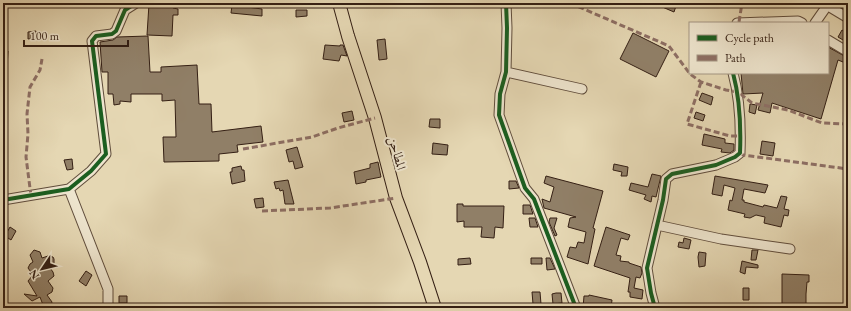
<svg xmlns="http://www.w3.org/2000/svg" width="851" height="311" font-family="'EB Garamond',Amiri,serif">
<rect width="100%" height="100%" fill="#e5d7b3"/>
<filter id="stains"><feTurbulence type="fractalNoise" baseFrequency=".005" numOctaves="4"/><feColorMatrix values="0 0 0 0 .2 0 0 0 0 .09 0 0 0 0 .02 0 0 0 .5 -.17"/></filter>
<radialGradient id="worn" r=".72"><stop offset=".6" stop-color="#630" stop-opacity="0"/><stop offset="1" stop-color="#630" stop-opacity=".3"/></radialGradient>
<path fill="#907f67" stroke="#341f14" d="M653,3H677L674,12Z
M149,4L173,5V8L178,9V15H173L172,36L147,35Z
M232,5L262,9V16L231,13Z
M296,10H307V16L296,17Z
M842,30L848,33V43L838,37Z
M36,31L37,38L28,39V32Z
M633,33L669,51L656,77L620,59Z
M148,36L150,72H161V67L197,65L199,104H211L212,132L261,126L263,142L237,145L238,152L219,154V161L164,162L163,137H176L175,100L162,101V94H131V102L120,101V104L114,105L113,94H108V72H102L100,42L113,40L117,37Z
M385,39L387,59L379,60L377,40Z
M325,45L340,46V45H343L347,56L341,55L339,61L323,59Z
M828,47L848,58V64L838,60L821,119L772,103L770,113L758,110L763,93L743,94L741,73H828Z
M3,50L8,51L7,67L3,66Z
M702,93L713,97L711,105L699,100Z
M750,104L757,105L755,114L749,112Z
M352,111L354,120L344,122L342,113Z
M696,112L705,115L703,121L694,118Z
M430,119H440V128L429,127Z
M704,134L725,139V143L734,144V150L730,153L721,152L722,149L702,145Z
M762,141L775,143L773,156L760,154Z
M433,143L448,145L447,155L432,154Z
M297,147L303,167L295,169L293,161L289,162L286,150Z
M72,159L73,169L67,170L64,160Z
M378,162L381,177L366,180V182L356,184L354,172L370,168V164Z
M614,164L628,167L627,176H621L622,172L613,170Z
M241,166L242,170H244L245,181L232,184L230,172H232V168Z
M652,174L661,176L656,197L652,196L651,202L644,199L646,195L629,190L631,183L648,187Z
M546,176L603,191L593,228L595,229L588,264L567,257L570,247L576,248L578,242L584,243L586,232L568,227L570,218L576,217L544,208L542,199L550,202L554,187L544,183Z
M715,176L768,185L765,193L744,189L742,200H744V202L763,207L764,205L777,208L781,196L787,197L784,209L789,210L788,216L784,215L781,227L764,223L765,217L756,215L750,218L744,217L745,214L728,210L730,200L732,201L735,188L724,185L722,196L712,194Z
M288,180L294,204H285L283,190L280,191L279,188L276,189L274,182Z
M509,181H516L519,188L509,189Z
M263,198L264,207L256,208L254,199Z
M457,204H463V206H504L503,228L495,227L494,238L481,237L482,227H464V221L457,222Z
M523,205H530L533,214H523Z
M529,218H535L538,227H530Z
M550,218H557L554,228L557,235L555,236L549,222Z
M10,227L16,231L11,240L5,236Z
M606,227L630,235L628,240L621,238L616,255L621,256L620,261L629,262V263L641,267L642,273L640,278L636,277L634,288L643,290L642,299L630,297V292H628L630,278L594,266Z
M684,238L691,240L689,249L678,247L679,242L683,243Z
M34,250L40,252L42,258L48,256L53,257L54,259V263L50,268L53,272L54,276L48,281L53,288L52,292L47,295L52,302L51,306L49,307L43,305L40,297L32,301L24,294L37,296L28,281L33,275L28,268L30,264L33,262L30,255Z
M752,250H758L756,260H751Z
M699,252L706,253L705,266L699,267L698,257Z
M470,258L471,264L458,265V259Z
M531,258H542V264H531Z
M546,258H550L555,269L547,270Z
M742,261L758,265V268L746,267L745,274L740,272Z
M86,271L92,275L86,286L79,281Z
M782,274L809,275V282H807L806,294V307L782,308Z
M743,288H749V300H743Z
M532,292H540L541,304H533Z
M556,293H561L562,303L553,304L552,294Z
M589,295L612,300L611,308H583L584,296H589Z
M119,296H127V303H119Z"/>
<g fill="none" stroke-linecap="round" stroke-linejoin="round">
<defs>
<path id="minor" d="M506,3L507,28L506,72L500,94L499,115L525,188L534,199L576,308
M828,6L848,18
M737,23L798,21L802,23
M815,23L829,3
M828,40L848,52
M506,72L582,89
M69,189L108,289V308
M3,200L69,189L91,171L106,154L92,41L96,36L112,34L116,31L125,10L136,3
M657,225L721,239L790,249
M655,308L651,293L647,268L663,200L666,179L672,174L716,165L735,157L740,153C741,127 740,99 733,73"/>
<path id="major" d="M339,3L348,36L375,118L396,198L420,262L435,308"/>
</defs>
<use href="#minor" stroke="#604d3c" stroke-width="11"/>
<use href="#major" stroke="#341f14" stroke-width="14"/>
<use href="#minor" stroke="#eee5ce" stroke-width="9"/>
<use href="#major" stroke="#e5d7b3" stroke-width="12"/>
<path stroke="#8d6e63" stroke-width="3" stroke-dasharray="6 3" stroke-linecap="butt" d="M570,3L669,46L690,74L701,82L726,90L738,92L752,103L788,110L822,123L848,124
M739,22L742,3
M701,82L687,124L730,136H741
M243,149L312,137L338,128L375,118
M740,153L743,155L848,169
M31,196L26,157L28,134L27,114L30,87L40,70L42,59
M262,211L330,208L396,198"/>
<defs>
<path id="cycleway" d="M506,3L507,28L506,72L500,94L499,115L525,188L534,199L576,308
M3,200L69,189L91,171L106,154L92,41L96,36L112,34L116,31L125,10L136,3
M655,308L651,293L647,268L663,200L666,179L672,174L716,165L735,157L740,153C741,127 740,99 733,73"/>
</defs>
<use href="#cycleway" stroke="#eee5ce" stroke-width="6"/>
<use href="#cycleway" stroke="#1b5e20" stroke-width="4"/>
</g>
<g text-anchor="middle" stroke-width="4" stroke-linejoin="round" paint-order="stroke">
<g font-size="13" fill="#341f14" stroke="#eee5ce">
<text transform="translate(398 153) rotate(75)" y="5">المطاحن</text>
</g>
</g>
<rect width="851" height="311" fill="none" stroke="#e5d7b3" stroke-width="16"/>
<rect x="4" y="4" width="843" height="303" fill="none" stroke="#341f14" stroke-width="2"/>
<rect x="8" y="8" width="835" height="295" fill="none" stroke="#341f14"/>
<rect x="689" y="22" width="140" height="52" fill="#eee5ce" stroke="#a49684"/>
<rect x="697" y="35" width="20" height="6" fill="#1b5e20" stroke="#a49684"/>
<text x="725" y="42" font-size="12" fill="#341f14">Cycle path</text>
<rect x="697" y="55" width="20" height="6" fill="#8d6e63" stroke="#a49684"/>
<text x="725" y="62" font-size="12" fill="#341f14">Path</text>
<g transform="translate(42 269) rotate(235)" stroke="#eee5ce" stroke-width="3" paint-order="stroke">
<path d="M0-3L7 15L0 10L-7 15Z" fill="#341f14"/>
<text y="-6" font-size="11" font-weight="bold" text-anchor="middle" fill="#341f14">N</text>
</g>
<path d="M24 40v6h104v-6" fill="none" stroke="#341f14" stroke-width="2"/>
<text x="30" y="40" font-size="12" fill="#341f14" stroke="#eee5ce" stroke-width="3" paint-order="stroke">100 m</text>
<rect width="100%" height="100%" filter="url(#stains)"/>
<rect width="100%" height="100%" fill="url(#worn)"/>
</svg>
